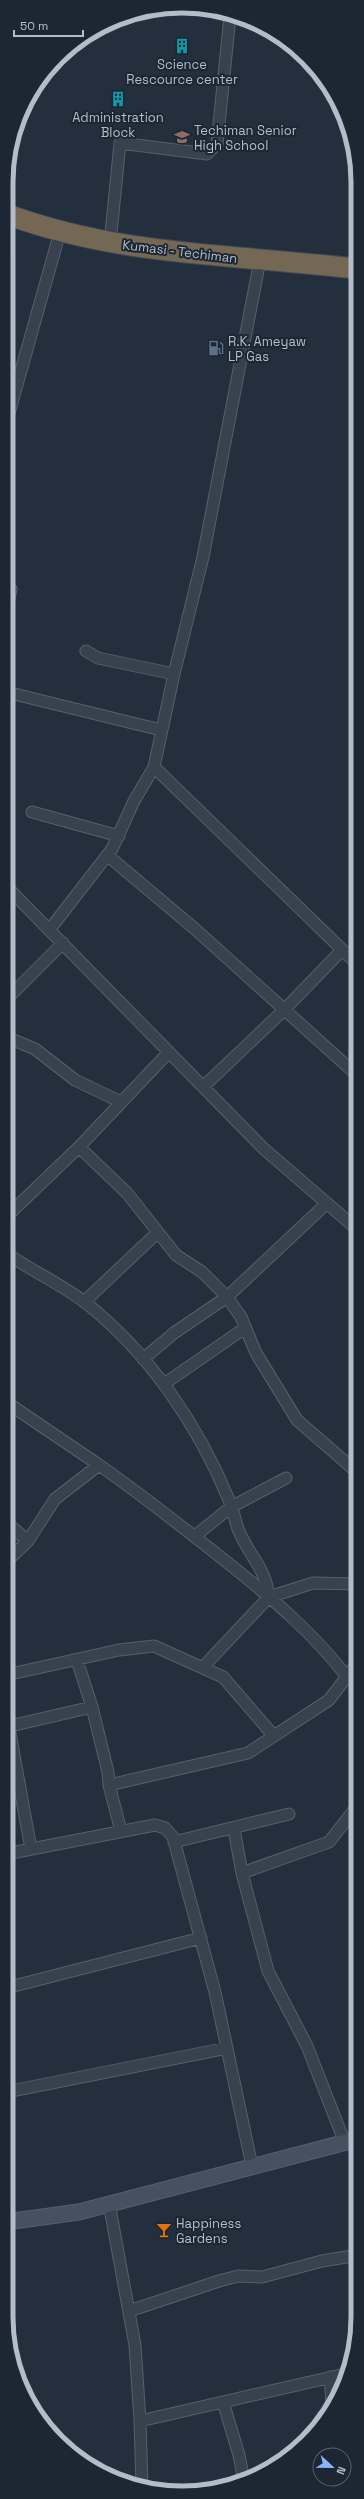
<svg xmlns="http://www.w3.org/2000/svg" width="364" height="2499" font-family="'Space Grotesk',sans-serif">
<rect width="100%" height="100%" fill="#242f3e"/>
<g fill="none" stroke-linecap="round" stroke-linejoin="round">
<defs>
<path id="street" d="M110,243L120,143L207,154L217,144L230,16
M6,424L60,232
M6,614L11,589L6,586
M86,651L98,658L174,674
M6,692L161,730
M154,767L174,674L203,557L260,260
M32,812L119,836
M107,855L195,929L358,1076
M6,886L264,1149L358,1230
M50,929L112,849L134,801L154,767L358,965
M6,1000L63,943
M6,1037L35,1049L75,1080L121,1102
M203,1087L284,1010L342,950
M79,1147L127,1193L176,1255L202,1272L227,1297L241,1317L256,1353L297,1420L358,1473
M6,1217L79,1147L169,1052
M6,1253C32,1271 61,1284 86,1303C150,1354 198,1425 229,1500C233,1509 235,1520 238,1529C249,1556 265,1566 269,1597
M84,1302L157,1233
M143,1359L174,1333L227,1297L326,1204
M164,1384L245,1328
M6,1402L99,1465
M195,1536L231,1507L286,1478
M28,1541L55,1499L99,1465C145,1497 189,1532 233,1567C274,1600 315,1635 347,1677
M6,1562L28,1541L6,1522
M77,1660L92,1707
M204,1666L269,1597L313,1583L358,1584
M6,1675L119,1650L154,1646L223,1677L273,1735
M6,1711L31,1849
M6,1727L92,1707L108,1772L109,1785L248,1753L329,1700L358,1662
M109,1785L121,1831
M234,1829L242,1873L268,1971L307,2046L345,2143
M174,1842L289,1814
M6,1854L155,1825L165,1828L173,1837L215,1992L252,2166
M242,1873L329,1842L358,1805
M6,1988L201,1938
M6,2092L227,2048
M109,2203L135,2345L140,2421L345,2374
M129,2311L219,2281L238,2276L262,2277L322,2261L358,2255
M330,2377L332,2404
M223,2402L239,2455L244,2481
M140,2421L142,2485"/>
<path id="secondary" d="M6,2222L79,2212L358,2139"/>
<path id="highway" d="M6,214C122,257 237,254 358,269"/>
</defs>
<use href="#street" stroke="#565f6c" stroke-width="13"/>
<use href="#secondary" stroke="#565f6c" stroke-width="17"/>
<use href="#highway" stroke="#434c59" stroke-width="22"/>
<use href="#street" stroke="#38414e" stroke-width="11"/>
<use href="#secondary" stroke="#465061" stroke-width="15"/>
<use href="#highway" stroke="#746855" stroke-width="20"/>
</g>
<defs>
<symbol id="building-bare" viewBox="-9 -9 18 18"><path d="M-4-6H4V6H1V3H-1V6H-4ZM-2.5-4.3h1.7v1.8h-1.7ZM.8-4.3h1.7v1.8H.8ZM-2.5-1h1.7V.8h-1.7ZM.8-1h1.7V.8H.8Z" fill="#0f9aa8" stroke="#1d2633" stroke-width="2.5" paint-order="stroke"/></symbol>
<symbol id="school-bare" viewBox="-9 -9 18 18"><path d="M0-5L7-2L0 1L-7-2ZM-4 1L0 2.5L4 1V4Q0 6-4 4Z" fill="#8d6e63" stroke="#1d2633" stroke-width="2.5" paint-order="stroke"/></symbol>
<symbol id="fuel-bare" viewBox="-9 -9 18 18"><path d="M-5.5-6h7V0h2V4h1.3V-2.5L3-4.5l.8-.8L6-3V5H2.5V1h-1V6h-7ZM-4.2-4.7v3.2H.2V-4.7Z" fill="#5c6f8a" stroke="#1d2633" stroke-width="2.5" paint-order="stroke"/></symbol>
<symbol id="bar-bare" viewBox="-9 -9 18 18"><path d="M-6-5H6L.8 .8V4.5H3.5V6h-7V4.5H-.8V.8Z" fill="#e8710a" stroke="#1d2633" stroke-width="2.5" paint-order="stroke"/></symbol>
</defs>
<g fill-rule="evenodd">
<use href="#building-bare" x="171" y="35" width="22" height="22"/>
<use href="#building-bare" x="107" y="88" width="22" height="22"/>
<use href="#school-bare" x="171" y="126" width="22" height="22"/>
<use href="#fuel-bare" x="205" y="337" width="22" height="22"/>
<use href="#bar-bare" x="153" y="2219" width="22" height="22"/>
</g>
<g text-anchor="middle" stroke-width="4" stroke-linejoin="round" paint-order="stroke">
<g font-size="13" fill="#b4bcc9" stroke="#1d2633" text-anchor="start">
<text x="182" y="69" text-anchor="middle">Science<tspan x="182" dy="15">Rescource center</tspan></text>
<text x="118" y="122" text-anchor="middle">Administration<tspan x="118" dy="15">Block</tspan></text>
<text x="194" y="135">Techiman Senior<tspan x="194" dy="15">High School</tspan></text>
<text x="228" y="346">R.K. Ameyaw<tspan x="228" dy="15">LP Gas</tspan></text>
<text x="176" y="2228">Happiness<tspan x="176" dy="15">Gardens</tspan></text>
</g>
<g font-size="13" fill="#b4bcc9" stroke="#1d2633">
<text transform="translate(180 251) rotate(7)" y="5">Kumasi - Techiman</text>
</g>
</g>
<path d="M0 0H364V2499H0ZM182 13H182A169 169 0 0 1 351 182V2317A169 169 0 0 1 182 2486H182A169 169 0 0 1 13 2317V182A169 169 0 0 1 182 13Z" fill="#1d2633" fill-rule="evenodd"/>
<path fill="none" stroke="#b4bcc9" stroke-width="5" d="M182 13H182A169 169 0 0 1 351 182V2317A169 169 0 0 1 182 2486H182A169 169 0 0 1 13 2317V182A169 169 0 0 1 182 13Z"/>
<g transform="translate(332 2467) rotate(112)"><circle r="19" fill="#1d2633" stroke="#59626f"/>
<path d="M0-3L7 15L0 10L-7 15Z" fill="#8ab4f8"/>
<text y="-6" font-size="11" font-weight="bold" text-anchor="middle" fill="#b4bcc9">N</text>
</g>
<path d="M14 30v6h69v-6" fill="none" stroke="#b4bcc9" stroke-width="2"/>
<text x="20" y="30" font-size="12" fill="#b4bcc9" stroke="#1d2633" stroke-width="3" paint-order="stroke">50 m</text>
</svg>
